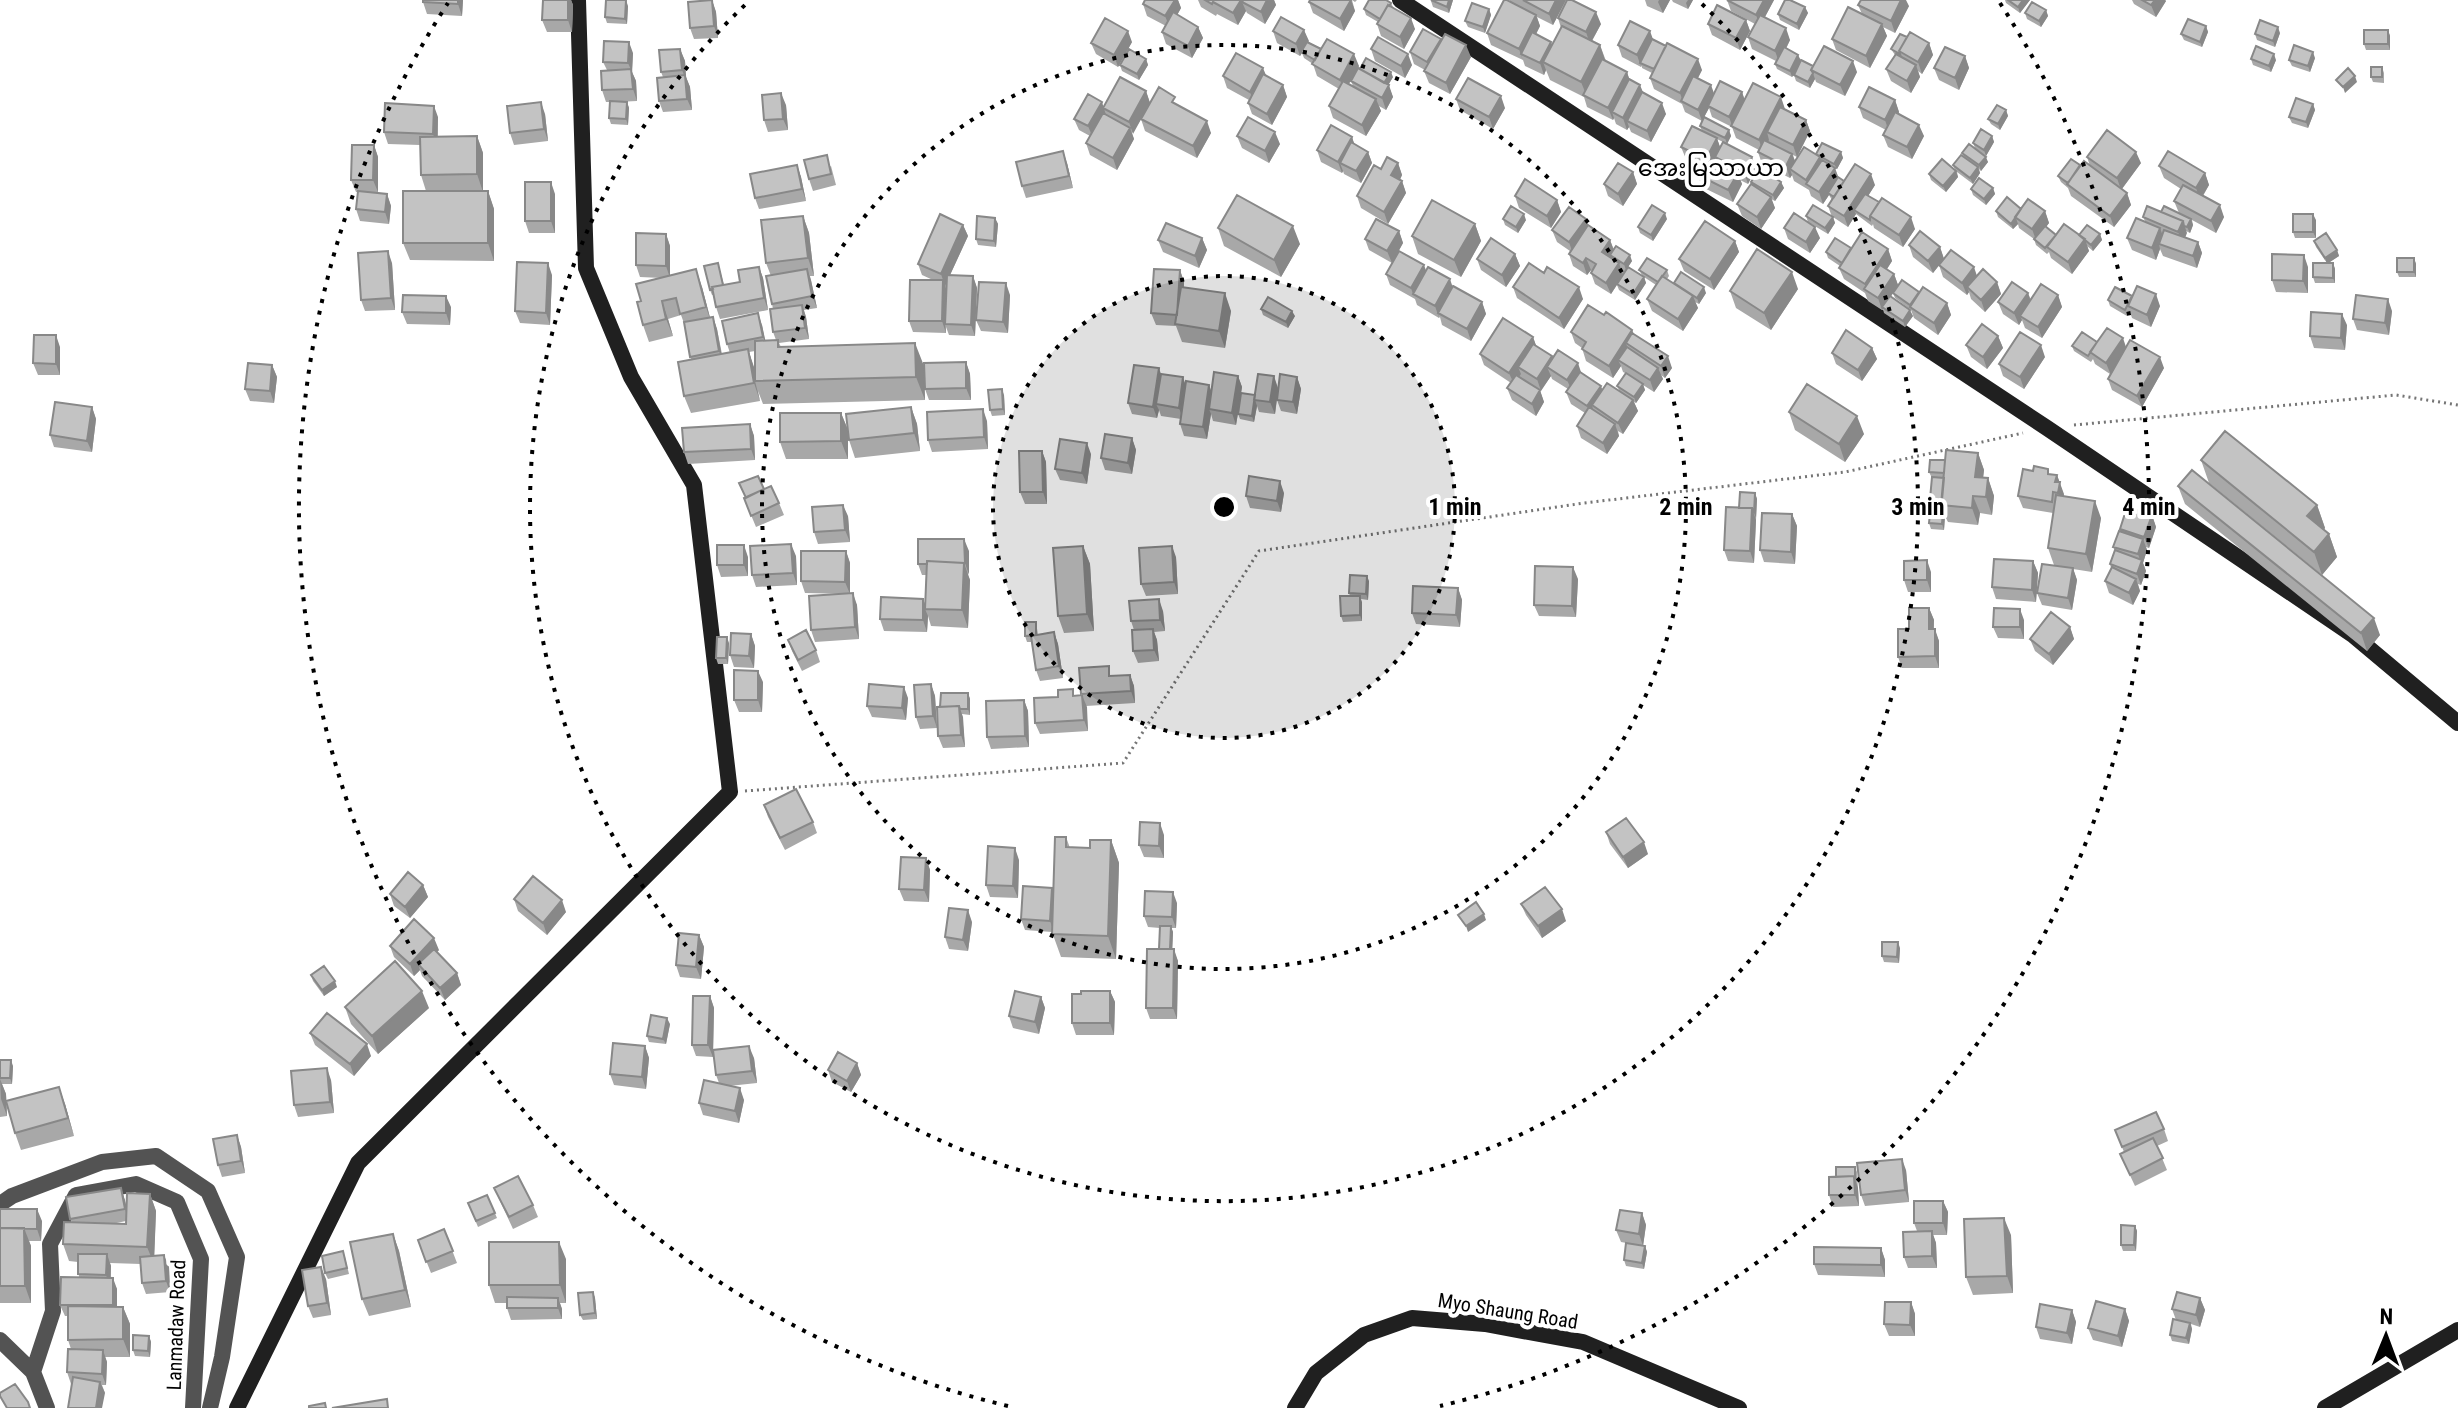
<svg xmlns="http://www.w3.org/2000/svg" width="2458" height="1408" font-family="'Roboto Condensed','Noto Sans Myanmar',sans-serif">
<rect width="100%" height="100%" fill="#fff"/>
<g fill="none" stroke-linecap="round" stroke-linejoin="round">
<path stroke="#757575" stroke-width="3" stroke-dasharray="2 4" stroke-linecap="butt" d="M2074,425L2396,395L2458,405
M745,791L1123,763L1259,551L1584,503L1845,472L2023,433"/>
<path stroke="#535353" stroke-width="16" d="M0,1204L12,1196L102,1162L156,1156L208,1191L237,1257L222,1357L210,1408
M0,1340L33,1372L47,1408
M33,1372L53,1311L50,1244L76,1195L136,1184L177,1202L201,1259L193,1408"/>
<path stroke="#202020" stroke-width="16" d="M1400,0L2047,428L2353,635L2458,723
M237,1408L358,1163L730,792L694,485L631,377L586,268L578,0
M1295,1408L1316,1373L1364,1335L1412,1318L1485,1324L1583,1342L1739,1408
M2325,1408L2458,1330"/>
</g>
<path fill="#a8a8a8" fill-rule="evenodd" d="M463,0L462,16L427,14L423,2Z
M543,0H571L573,5L572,32H547L542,20Z
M712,0L716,12L718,38L694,39L690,28Z
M1145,0H1178L1181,8L1177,15L1198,27L1203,38L1192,58L1166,44L1162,32L1166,26L1147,16L1143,4Z
M1198,0H1274L1276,5L1265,24L1247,13L1246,11L1238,25L1217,14L1216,16L1201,7Z
M1310,0H1357L1355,2L1352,0L1355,11L1344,31L1313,13L1309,2Z
M1453,0L1449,13L1433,7L1431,1Z
M1510,0H1566L1553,25L1537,17L1540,26L1536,34L1552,45L1561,28L1558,18L1601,24L1592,41L1600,45L1606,61L1627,72L1629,79L1666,114L1651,142L1631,132L1629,127L1627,130L1616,124L1614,118L1613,120L1587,107L1584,97L1550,80L1546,70L1544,75L1525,66L1523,60L1491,45L1487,33L1510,1Z
M1645,0H1670L1663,13L1647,6Z
M1672,0H1693L1688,9L1673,2Z
M1727,0H1774L1765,17L1790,40L1786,49L1798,55L1801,61L1813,66L1857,72L1845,96L1816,82L1815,79L1810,88L1796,81L1794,75L1792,77L1777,69L1775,64L1776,61L1752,49L1748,37L1755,24L1731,11Z
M2005,0H2030L2020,13L2006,3Z
M2132,0H2165L2166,1L2156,17L2134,4Z
M1391,3L1393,7L1415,29L1404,49L1381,36L1377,24L1378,22L1366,15L1364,9Z
M1858,5L1909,6L1895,33L1883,27L1887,36L1870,68L1836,50L1832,39L1862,14Z
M628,6L627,24L607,23L605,17Z
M1805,7L1808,13L1799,30L1780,20L1778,14Z
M1489,9L1491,15L1485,33L1468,27L1465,21Z
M2046,10L2048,16L2041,27L2027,19L2025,13Z
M1746,20L1750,31L1740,50L1712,35L1708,24Z
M2206,26L2208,32L2202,47L2184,40L2181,34Z
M1304,30L1308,42L1359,66L1349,84L1353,86L1351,81L1393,77L1388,85L1393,97L1386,110L1379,106L1381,111L1366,136L1333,118L1329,106L1339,89L1317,76L1313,64L1304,58L1302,53L1300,56L1277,43L1273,31Z
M2388,30L2390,36V50H2366L2364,44Z
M2280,33L2275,47L2257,40L2255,34Z
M1907,37L1929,43L1933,55L1922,74L1918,71L1920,77L1911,93L1891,81L1886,69L1895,55L1891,49Z
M1653,40L1702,70L1698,78L1714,94L1742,92L1745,101L1785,109L1806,120L1810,131L1797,157L1793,155L1795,161L1816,154L1841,152L1843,158L1837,169H1835L1838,177L1844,181L1875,185L1868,196L1915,229L1903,247L1874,228L1873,224L1872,226L1856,214L1848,227L1833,217L1835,223L1828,234L1808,222L1806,216L1832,217L1828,206L1832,200L1829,195L1823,204L1811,196L1809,190L1794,181L1792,175L1790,178L1762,164L1758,152L1759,150L1736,138L1732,127L1712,117L1709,108L1702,121L1685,112L1682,104L1654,89L1650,78L1652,73L1642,68V66L1641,67L1622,57L1618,45Z
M1441,41L1471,57L1450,94L1429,83L1424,71L1425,70L1414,64L1410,52Z
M1132,42L1118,67L1096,54L1091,43Z
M680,49L685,61L686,77L690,87L692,110L663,112L659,101L663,77L661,72Z
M1371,49L1412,65L1405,78L1375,61Z
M633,53L632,72L636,81L637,101L617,102H627L629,108L628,125L611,124L609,118L610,102H606L602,90L607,70L603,62Z
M1965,56L1969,68L1959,90L1939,80L1934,68Z
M2315,58L2310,72L2292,66L2289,60Z
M1146,59L1148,65L1139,80L1122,71L1120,65Z
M2251,59L2276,60L2271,72L2253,65Z
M2382,67L2384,73V83L2373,82L2371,77Z
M1223,76H1266L1283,85L1287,97L1272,125L1252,114L1248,103L1249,100L1227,88Z
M1146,91L1150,103L1179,105L1211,133L1197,158L1145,131L1141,119L1132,133L1134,139L1117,170L1090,155L1086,143L1090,136L1079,130L1074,119Z
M1456,99L1505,108L1493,129L1460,110Z
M1895,100L1899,112L1898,114L1924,136L1912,159L1888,147L1883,135L1886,130L1863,118L1859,107Z
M2313,104L2315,110L2308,128L2292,123L2289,117Z
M786,105L788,130L768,132L764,120Z
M2006,110L2008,116L2000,130L1991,124L1988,119Z
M545,114L548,141L514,145L510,133Z
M438,117V136H477L483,153V191H488L494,209V261L410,260L403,243L426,191L421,175L420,145L388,144L384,132Z
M1700,126L1729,130L1731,136L1727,144L1717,139L1720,147L1756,168L1748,184L1740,180L1742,184L1733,202L1702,187L1698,175L1702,167L1686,159L1681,147L1702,131Z
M1237,136L1280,144L1269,163L1242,148Z
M1992,136L1994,142L1986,156L1978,151L1988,162L1981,171L1979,169L1980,173L1973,184L1957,172L1958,177L1946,192L1931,180L1929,174L1955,170L1953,165L1964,157L1962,153L1975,148L1973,143Z
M1352,137L1354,144L1368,152L1372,163L1361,183L1344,174L1343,171L1342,173L1321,162L1317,150Z
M374,145L378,157V192H369L387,194L391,206L389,224L360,221L356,209L358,192H356L351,180Z
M2087,157L2141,163L2122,189L2127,193L2131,205L2114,227L2071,196L2068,188L2061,182L2058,176L2080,165L2090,166Z
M1067,163L1073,188L1026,198L1022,186Z
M1398,163L1402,175L1400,180L1402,181L1406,193L1388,224L1361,208L1357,196L1381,169Z
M797,165L801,177L806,201L759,209L755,198Z
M831,166L836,185L813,191L809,179Z
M2159,166L2205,173L2209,185L2203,196L2224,217L2216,233L2192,220L2193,225L2190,233L2186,231L2185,237L2198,242L2202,253L2197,268L2163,256L2160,249L2156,260L2132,250L2127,238L2145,221L2143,217L2161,212L2179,213L2174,201L2181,189L2164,178Z
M1633,172L1637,184L1623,206L1608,196L1604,184Z
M1751,182H1781L1784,188L1775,201L1771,199L1775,208L1761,229L1742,216L1737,204L1752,185Z
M1993,188L1995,194L1986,205L1973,195L1971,189Z
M555,194V233H529L525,221Z
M1515,196L1557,200L1561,212L1551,228L1519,208Z
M2021,209L2045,211L2049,223L2046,227L2056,235L2100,234L2102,240L2093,251L2087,246L2089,251L2072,274L2051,258L2049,252L2047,254L2036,245L2034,239L2019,228L2018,224L2013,229L1998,217L1996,211Z
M803,216L809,233L814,276H810L817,308L804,310L806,317L809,339L779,343L781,347L924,366L925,400L763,404L758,391L760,401L691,413L684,396L691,360L685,326L681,315L668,319L673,336L649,342L643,325L641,301L662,278L640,277L636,265L666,234L670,246V276L702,287L710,318L713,317L717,329L722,354L730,353L727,344L762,325L765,341L776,340L773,332V309L772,304L771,276L766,263ZM755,351V372L749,352Z
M995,218L998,224L996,247L978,245L976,239Z
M1503,219L1526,220L1518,233L1505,225Z
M1586,219L1588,225L1610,240L1614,250L1632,261L1628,267L1642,275L1639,270H1667L1669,276L1667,279L1674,283L1706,293L1699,304L1695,302L1698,308L1683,331L1652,311L1647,299L1656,285L1644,277L1646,283L1635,300L1619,290L1617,285L1611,294L1595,284L1591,273L1592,271L1591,270L1587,275L1573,266L1569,254L1570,251L1557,242L1552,230Z
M1667,219L1653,241L1640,233L1638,227Z
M2316,220V238H2295L2293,232Z
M1475,224L1481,241L1461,277L1418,254L1412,236Z
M963,225L968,236L950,275L973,276L977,288L975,336L949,335L946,327V333L913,332L909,321L933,280L922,275L918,264Z
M1218,228L1300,244L1281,277L1224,246Z
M1784,228L1820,238L1810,253L1788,239Z
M1399,231L1403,243L1392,263L1369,250L1365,239Z
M1202,238L1207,250L1199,268L1163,252L1158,240Z
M1735,241L1739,252L1714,290L1684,271L1679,259Z
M2314,241L2337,250L2339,256L2328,263H2333L2335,269V283H2315L2313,277L2327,263L2316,247Z
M1909,245L1940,247L1944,259L1933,273L1913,257Z
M1851,248L1888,249L1892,261L1887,269L1894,274L1898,285L1947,303L1951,315L1938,335L1914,318L1911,310L1895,298L1893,293L1891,297L1913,316L1905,327L1884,313L1883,309L1882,310L1868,301L1865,293L1844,279L1839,268L1840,266L1828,258L1826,252Z
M1515,254L1520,266L1506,287L1481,270L1477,259Z
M2414,258L2416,264V277H2399L2397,272Z
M392,263L395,310L365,311L361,300Z
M718,263L724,285L740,282L759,267L763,278L768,310L720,319L716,307L714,295H712L710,290Z
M1939,265L1997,282L2001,294L1985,312L1971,299L1969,292L1967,295L1943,277Z
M2308,267V293L2276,292L2272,280Z
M1180,270L1184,282V287L1231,311L1225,348L1182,342L1176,326L1156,325L1151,313Z
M1426,270L1453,287L1482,302L1486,314L1471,341L1442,325L1440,317L1439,318L1417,305L1415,299L1390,285L1386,274Z
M1544,273L1583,299L1564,329L1517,298L1513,287Z
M552,275L550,325L520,323L515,311Z
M1798,289L1771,330L1736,308L1730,291Z
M2028,293L2031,300L2058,295L2062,307L2042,338L2025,328L2022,320L2019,325L2003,314L1998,302Z
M1010,295L1008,333L981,331L976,320Z
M2132,296L2160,306L2151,327L2132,318L2130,312L2127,316L2110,306L2108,300Z
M451,307L450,325L407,324L402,312Z
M1261,309L1295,316L1288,328L1263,315Z
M2392,311L2389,335L2357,330L2353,319Z
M1604,315L1632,330L1634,334L1672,368L1665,378L1661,375L1663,379L1654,392L1643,385L1645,390L1636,403L1634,402L1638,411L1623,434L1618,431L1619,436L1607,454L1581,438L1577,426L1585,413L1571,404L1566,392L1568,389L1552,379L1551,376L1540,391L1544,402L1536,416L1512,400L1507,388L1511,383L1484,365L1480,354L1533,337L1536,346L1552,356L1553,359L1582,374L1602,389L1619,390L1617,386L1625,373L1623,372L1621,366L1613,378L1586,361L1582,348L1575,343L1571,332Z
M2347,325L2345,350L2314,348L2310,336Z
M1998,336L2003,348L1987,369L1971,357L1966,345Z
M2097,342L2126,347L2164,368L2142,407L2112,390L2108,379L2110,374L2095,364L2093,359L2091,362L2074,351L2072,346Z
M60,347V375H38L33,363Z
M1872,348L1877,359L1862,381L1836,364L1832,353Z
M2045,357L2024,389L2003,376L1999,364Z
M966,362L970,374L971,400H929L925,389Z
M272,365L277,377L274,403L250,401L245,389Z
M1161,375L1186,385H1209L1211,391L1238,376L1242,387L1241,393L1255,395L1278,388L1297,377L1301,389L1297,414L1281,411L1277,400L1275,414L1259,412L1257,406L1254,422L1240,419L1238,414L1236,425L1213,421L1211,414L1207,439L1184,436L1180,424L1181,419L1161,416L1159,410L1157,418L1132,414L1128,403Z
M1004,395L1005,415L992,416L990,410Z
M92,407L96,419L92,452L54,447L50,435Z
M911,407L917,424L920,451L855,458L849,440Z
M1789,412L1864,434L1845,462L1795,430Z
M841,413L848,430V459H786L780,442Z
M987,421L988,449L932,452L928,440Z
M750,424L754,436L755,460L688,464L684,452Z
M1132,438L1136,450L1132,474L1105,470L1101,458Z
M1042,451L1046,462L1047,504H1025L1020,492Z
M1978,453L1984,470L1983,478H1988L1994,496L1992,515L1980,513L1978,525L1948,522L1945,516L1944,530L1931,529L1929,523L1932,504L1930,499L1932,478L1929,472L1945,460Z
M1091,454L1087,484L1060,480L1055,469Z
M2201,460L2317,505L2325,528L2324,530L2329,534L2337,557L2322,575L2209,483Z
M2050,474L2057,475L2064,496L2101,518L2092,572L2073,569L2077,580L2072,610L2042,605L2037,593L2054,565L2048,548L2053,513L2023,508L2018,496Z
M2178,486L2380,635L2367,651L2185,504Z
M764,489L779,503L784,515L756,527L744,498Z
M1284,493L1281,512L1250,508L1246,496Z
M1755,493L1757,499L1754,563L1728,561L1724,550L1739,508Z
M1792,514L1797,526L1795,564L1764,562L1760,550Z
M2152,515L2156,527L2149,548L2146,547L2147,550L2143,563L2146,571L2141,585L2138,584L2140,591L2133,605L2109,593L2105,581L2111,568L2110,564L2115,550L2113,547L2121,532L2120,529Z
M848,516L850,542L818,544L814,532Z
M1083,546L1090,564L1094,631L1064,633L1058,616Z
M846,551L850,563V594L857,605L859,639L815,642L811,630L848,594L805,593L801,581Z
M969,551L968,575L970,580L968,628L931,626L928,616L927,632L884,631L880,619L923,599L925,604L926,575H922L918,564Z
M796,556L797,585L756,587L752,575Z
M748,557V576L721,577L717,565Z
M1176,557L1178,594L1146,596L1141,584Z
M2033,561L2038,573L2036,602L1996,599L1992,587Z
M1931,572V592H1908L1904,580Z
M1578,579L1576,617L1539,616L1534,605Z
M1369,581L1368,600L1361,599L1362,621L1343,622L1341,616L1350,596L1349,593Z
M1458,588L1462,600L1460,627L1416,624L1412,613Z
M1929,608L1934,620V629L1939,641V668H1902L1898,657L1909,629Z
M1163,611L1165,631L1154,632L1157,640L1159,661L1138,663L1133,651L1134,630L1131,621Z
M2024,620V639L1998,638L1993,627Z
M1036,622L1038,635L1054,632L1058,644L1063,678L1040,681L1036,670L1032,642H1027L1025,636Z
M2070,627L2074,639L2053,665L2035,651L2030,639Z
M751,634L755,646L754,668L734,667L730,655Z
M788,640L816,650L820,662L802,671L792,651Z
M729,643L728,664H718L716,658Z
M1079,668L1112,676L1130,675L1134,686L1135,703L1086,706L1088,731L1040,734L1035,723L1076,696L1082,695Z
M763,682L762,712H739L734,700Z
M931,684L935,696L937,728L920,729L916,717Z
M968,693L970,699V715L962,714L965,747L943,748L938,736Z
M908,698L906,720L872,717L867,706Z
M1024,700L1028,711L1029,747L991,749L987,737Z
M764,805L813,822L817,833L785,850L768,817Z
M1606,832L1648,854L1628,868L1610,844Z
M1164,835V858L1144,857L1139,845Z
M1066,837L1070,848H1090L1111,840L1119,863L1116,959L1061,957L1052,932L1025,930L1021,919L1054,892Z
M926,858L930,870L929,902L904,901L899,889Z
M1019,860L1018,898L990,897L986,885Z
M423,885L428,897L410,918L394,906L390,894Z
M514,899L566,912L547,935L518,911Z
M1177,903L1176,928H1171L1173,932L1172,949L1178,961L1177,1019H1150L1146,1008L1159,949L1160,928L1148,927L1144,916Z
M1521,904L1566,921L1542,938L1526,915Z
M972,922L968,951L949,949L945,937Z
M699,935L704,947L701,979L680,977L676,965Z
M390,946L439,950L437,952L457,973L461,985L445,1000L422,976L420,970L414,976L394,957Z
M1900,948L1899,963L1884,962L1882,956Z
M311,975L337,987L324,996L313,981Z
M1110,991L1115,1002L1114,1035H1076L1072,1023L1081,994Z
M710,996L714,1008L713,1050L754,1058L757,1083L729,1086L744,1100L739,1123L703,1115L699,1103L719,1083L716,1075L713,1050V1057L696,1056L692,1045Z
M1041,997L1045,1008L1039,1034L1013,1028L1009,1016Z
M345,1007L429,1008L378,1054L351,1024Z
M670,1024L666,1044L649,1042L647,1036Z
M310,1033L371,1056L354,1076L315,1045Z
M645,1046L649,1058L646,1089L614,1085L610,1074Z
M0,1060L13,1066L12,1084H2L6,1094L7,1116L0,1117Z
M857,1063L861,1075L851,1092L832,1082L828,1070Z
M331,1080L334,1113L298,1117L294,1105Z
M65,1104L74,1136L21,1150L15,1133Z
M2164,1129L2168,1141L2157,1146L2167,1170L2135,1186L2120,1154L2124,1152L2115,1130Z
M237,1135L241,1147L245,1173L222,1177L218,1165Z
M1855,1167L1857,1172L1859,1206L1833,1207L1829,1195L1836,1177Z
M1906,1170L1909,1202L1865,1206L1861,1195Z
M121,1188L127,1208L150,1194L156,1211L154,1256L169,1267L170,1292L146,1294L142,1283L141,1264L110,1263L111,1266V1278L117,1289V1307H123L130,1324V1357H105L107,1362L106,1385H102L105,1393L71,1384L67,1372L71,1349L68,1340V1316H65L60,1305L79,1277L78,1262L69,1261L63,1244L72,1223L70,1219ZM126,1221V1224H112Z
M494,1188L533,1205L538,1217L513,1229L499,1199Z
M487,1195L497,1218L478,1227L468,1203Z
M1943,1201L1948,1212L1947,1235H1933L1936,1243L1937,1268H1908L1904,1257L1917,1231L1914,1223Z
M0,1209L42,1221L41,1241H29L31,1246V1303H0Z
M1642,1213L1646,1225L1643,1246L1621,1242L1616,1230Z
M2135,1226L2137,1231L2136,1251H2123L2121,1245Z
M444,1229L457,1263L431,1273L418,1240Z
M393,1234L399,1251L411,1307L369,1316L362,1299Z
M2011,1235L2013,1293L1973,1295L1966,1277Z
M1645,1246L1647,1252L1644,1269L1626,1266L1624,1260Z
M1881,1248L1885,1260V1277L1818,1275L1814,1264Z
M345,1257L349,1274L328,1279L325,1273Z
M566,1259V1303H560L562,1309V1319L511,1320L507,1308V1303H495L489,1285Z
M326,1279L331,1315L313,1318L308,1306Z
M593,1292L595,1298L597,1319L583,1320L580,1315Z
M2200,1298L2205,1310L2200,1327L2191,1324L2192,1329L2189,1344L2172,1341L2170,1335L2176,1320L2172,1309Z
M1911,1302L1915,1314V1336H1889L1884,1324Z
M2125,1309L2129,1321L2122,1347L2093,1340L2088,1328Z
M2072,1310L2076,1322L2072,1344L2040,1339L2036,1327Z
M149,1336L151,1342L150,1357L135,1356L133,1350Z"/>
<path fill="#888" d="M458,0H463L462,16L458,4Z
M568,0H571L573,5L572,32L568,20Z
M626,0L628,6L627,24L625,19Z
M712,0L716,12L718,38L714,26Z
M1175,0H1178L1181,8L1170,28L1165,16Z
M1241,0H1246L1242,2L1246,11L1238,25L1233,13Z
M1267,0H1274L1276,5L1265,24L1261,12Z
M1351,0L1355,11L1344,31L1340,19Z
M1449,0H1453L1449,13L1447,7Z
M1556,0H1566L1553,25L1549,14Z
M1659,0H1670L1663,13L1658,2Z
M1688,0H1693L1688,9L1686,3Z
M1764,0H1774L1760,26L1756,15Z
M1901,0H1906L1909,6L1895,33L1891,21Z
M2023,0H2030L2020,13L2018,7Z
M2155,0H2165L2166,1L2156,17L2151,5Z
M1805,7L1808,13L1799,30L1797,24Z
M1489,9L1491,15L1485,33L1483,27Z
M2046,10L2048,16L2041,27L2039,21Z
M1596,12L1601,24L1590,44L1586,32Z
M1536,15L1540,26L1525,56L1521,54L1523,61L1519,49Z
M1411,18L1415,29L1404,49L1400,37Z
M1746,20L1750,31L1740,50L1736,38Z
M1882,24L1887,36L1870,68L1866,56Z
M2206,26L2208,32L2202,47L2200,42Z
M1198,27L1203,38L1192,58L1188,46Z
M2278,27L2280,33L2275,47L2273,41Z
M1786,28L1790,40L1779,62L1775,51Z
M1304,30L1309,41L1300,56L1296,44Z
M2388,30L2390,36V50L2388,44Z
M1128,31L1132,42L1118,67L1114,55Z
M1650,31L1654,42L1640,63L1641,67L1637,55Z
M629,42L633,53L632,72L636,81L637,101L633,89L632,72L628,63Z
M1551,42L1555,53L1543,62L1546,70L1544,75L1540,63Z
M1929,43L1933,55L1922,74L1918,62Z
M1466,45L1471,57L1450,94L1446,83Z
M1600,45L1606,63L1588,99L1581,82Z
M680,49L685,61L686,77L690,87L692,110L687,99L686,80L682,70Z
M2313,52L2315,58L2310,72L2308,66Z
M1354,54L1359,66L1344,92L1340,80Z
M1408,54L1412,65L1405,78L1401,66Z
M2274,54L2276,60L2271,72L2269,66Z
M1798,55L1801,61L1792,77L1790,71Z
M1965,56L1969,68L1959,90L1955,78Z
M1146,59L1148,65L1139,80L1137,74Z
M1698,59L1702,70L1685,103L1683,102L1680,93Z
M1853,61L1857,72L1845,96L1840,85Z
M1916,65L1920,77L1911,93L1907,81Z
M1263,68L1268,80L1254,103L1250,92Z
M1391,72L1393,77L1386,89L1384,83Z
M1627,72L1631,84L1612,112L1614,118L1613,120L1608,108Z
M1813,73L1815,79L1810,88L1808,82Z
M2355,76L2357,82L2345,93L2343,87Z
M1283,85L1287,97L1272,125L1267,114Z
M1389,85L1393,97L1386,110L1382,98Z
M1640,85L1645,97L1627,121L1629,127L1627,130L1623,118Z
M1711,85L1715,96L1708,106L1709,108L1702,121L1698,110Z
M1146,91L1150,103L1133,134L1129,122Z
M1742,92L1746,104L1733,128L1729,117Z
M781,93L786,105L788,130L783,119Z
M1501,96L1505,108L1493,129L1489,117Z
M1781,97L1785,109L1767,132L1769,140L1763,152L1759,140Z
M1376,99L1381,111L1366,136L1362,125Z
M1895,100L1899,112L1889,132L1885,120Z
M541,102L545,114L548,141L544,129Z
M627,102L629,108L628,125L626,119Z
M1102,102L1106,115L1093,138L1088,126Z
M1662,103L1666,114L1651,142L1647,131Z
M2313,104L2315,110L2308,128L2306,122Z
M434,106L438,117L437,146L433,134Z
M2006,110L2008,116L2000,130L1998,124Z
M1806,120L1810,131L1797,157L1793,145Z
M1207,121L1211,133L1197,158L1193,146Z
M1919,125L1924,136L1912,159L1907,147Z
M1130,128L1134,139L1117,170L1113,158Z
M1729,130L1731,136L1727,144L1725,138Z
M1275,132L1280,144L1269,163L1265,151Z
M477,136L483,153V192L477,174Z
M1992,136L1994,142L1986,156L1984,150Z
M1352,137L1356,149L1340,163L1343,171L1342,173L1338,162Z
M1717,138L1721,150L1715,157L1716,160L1712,169L1707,157Z
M374,145L378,157V192L373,180Z
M1063,151L1067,163L1073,188L1069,176Z
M1368,152L1372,163L1361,183L1356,171Z
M1841,152L1843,158L1837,169L1834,164Z
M2136,152L2141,163L2121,190L2117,178Z
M1792,154L1797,166L1790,169L1792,175L1790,178L1786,166Z
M1752,157L1756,168L1748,184L1744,172Z
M1820,157L1825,169L1808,185L1806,180Z
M1986,157L1988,162L1981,171L1979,165Z
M1398,163L1402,175L1396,187L1391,175Z
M797,165L801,177L806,201L802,189Z
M1978,167L1980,173L1973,184L1970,178Z
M1835,168L1839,179L1828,193L1829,195L1823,204L1819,192Z
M1956,171L1958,177L1946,192L1943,186Z
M1633,172L1637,184L1623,206L1618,194Z
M1738,173L1742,184L1733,202L1728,190Z
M2205,173L2209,185L2200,200L2196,188Z
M1871,174L1875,185L1858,212L1854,210L1856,214L1848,227L1844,216Z
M1402,181L1406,193L1388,224L1384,212Z
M551,182L555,194V233L551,221Z
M1781,182L1784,188L1775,201L1773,195Z
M1993,188L1995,194L1986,205L1984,199Z
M488,191L494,209V261L488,243Z
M2127,193L2131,205L2114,227L2110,216Z
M387,194L391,206L389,224L385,212Z
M1771,197L1775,208L1761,229L1757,217Z
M1557,200L1561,212L1551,228L1547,216Z
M2220,205L2224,217L2216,233L2211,221Z
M2045,211L2049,223L2036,240L2032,229Z
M1665,213L1667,219L1653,241L1651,235Z
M1524,214L1526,220L1518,233L1516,227Z
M2313,214L2316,220V238L2313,232Z
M803,216L809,233L814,276L808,258Z
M1833,217L1835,223L1828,234L1825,228Z
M1911,217L1915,229L1903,247L1899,235Z
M995,218L998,224L996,247L994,241Z
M2016,218L2018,224L2013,229L2011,224Z
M1586,219L1590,231L1573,254L1569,242Z
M2191,219L2193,225L2190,233L2187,227Z
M2183,221L2187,233L2183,243L2178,232Z
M1475,224L1481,241L1461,277L1454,260Z
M963,225L968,236L945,286L941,274Z
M1293,226L1300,244L1281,277L1274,260Z
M1815,227L1820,238L1810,253L1806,242Z
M2160,228L2164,239L2159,244L2160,249L2156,260L2152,248Z
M1399,231L1403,243L1392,263L1387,251Z
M666,234L670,246V278L666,266Z
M2100,234L2102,240L2093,251L2091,245Z
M1202,238L1207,250L1199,268L1195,256Z
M2085,239L2089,251L2072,274L2068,262Z
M1610,240L1614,251L1606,264L1602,252Z
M1735,241L1739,252L1714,290L1710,279Z
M2198,242L2202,253L2197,268L2193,256Z
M1940,247L1944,259L1933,273L1928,261Z
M1888,249L1892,261L1871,294L1868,292L1865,284Z
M2337,250L2339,256L2327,264L2325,258Z
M388,251L392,263L395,310L391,298Z
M1515,254L1520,266L1506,287L1502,275Z
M1630,255L1632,261L1626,270L1624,264Z
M2304,255L2308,267V293L2303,281Z
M1586,258L1591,270L1587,275L1583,263Z
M2414,258L2416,264V277L2414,272Z
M548,263L552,275L550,325L546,313Z
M1619,263L1623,275L1611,294L1606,283Z
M2333,263L2335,269V283L2333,278Z
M1424,265L1428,276L1413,294L1411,288Z
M759,267L763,278L768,310L764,298Z
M1974,267L1978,279L1967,287L1969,292L1967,295L1962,283Z
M696,269L702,287L712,325L706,307Z
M807,269L811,280L817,308L812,296Z
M1180,270L1184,282L1182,326L1177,315Z
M1792,272L1798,289L1771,330L1764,313Z
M1894,274L1898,285L1882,310L1878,298Z
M973,276L977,288L975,336L971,325Z
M1644,277L1646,283L1635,300L1633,294Z
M1450,279L1454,291L1438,313L1439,318L1435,306Z
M943,280L947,292L945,324L946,333L942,321Z
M1997,282L2001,294L1985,312L1981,300Z
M1006,283L1010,295L1008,333L1003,322Z
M1579,287L1583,299L1564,329L1559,318Z
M1704,287L1706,293L1699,304L1697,298Z
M1225,293L1231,311L1225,348L1219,331Z
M2028,293L2032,305L2020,316L2022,320L2019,325L2014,313Z
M2156,294L2160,306L2151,327L2147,315Z
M2058,295L2062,307L2042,338L2038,327Z
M446,296L451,307L450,325L446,313Z
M1693,296L1698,308L1683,331L1678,319Z
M2388,299L2392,311L2389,335L2385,323Z
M662,301L668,319L673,336L666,319Z
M1482,302L1486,314L1471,341L1467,329Z
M1947,303L1951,315L1938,335L1934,323Z
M802,305L806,317L809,339L805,328Z
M1910,310L1913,316L1905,327L1903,321Z
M1292,311L1295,316L1288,328L1286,322Z
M758,313L762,325L767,348L763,337Z
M2342,314L2347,325L2345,350L2341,338Z
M713,317L717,329L723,363L719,351Z
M1632,330L1636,342L1626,343L1629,353L1618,360L1621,366L1613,378L1609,366Z
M56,335L60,347V375L56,364Z
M1998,336L2003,348L1987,369L1983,357Z
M1533,337L1537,348L1518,367L1521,374L1514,384L1509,373Z
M2123,338L2127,350L2111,375L2106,363Z
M915,343L924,366L925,400L916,377Z
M2041,345L2045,357L2024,389L2020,377Z
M1872,348L1877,359L1862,381L1858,370Z
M748,349L754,367L757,381H755L760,401L754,383Z
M1552,356L1556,368L1547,367L1551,376L1541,391L1537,379Z
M1668,356L1672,368L1665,378L1661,366Z
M2160,357L2164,368L2142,407L2137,396Z
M966,362L970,374L971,400L966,388Z
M1578,363L1582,375L1572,391L1567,380Z
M272,365L277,377L274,403L270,391Z
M1159,368L1163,380L1156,404L1159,410L1157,418L1153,407Z
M1658,368L1663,379L1654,392L1650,380Z
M1238,376L1242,387L1236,425L1232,413Z
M1274,376L1278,388L1275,414L1270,402Z
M1183,377L1187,389L1183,419L1179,408Z
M1297,377L1301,389L1297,414L1293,402Z
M1643,384L1645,390L1636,403L1634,397Z
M1209,385L1213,396L1209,409L1211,414L1207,439L1203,427Z
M1601,386L1605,397L1592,405L1594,413L1592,418L1587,406Z
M1002,389L1004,395L1005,415L1003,409Z
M1540,390L1544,402L1536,416L1532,404Z
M1255,400L1257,406L1254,422L1252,416Z
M1633,400L1638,411L1623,434L1618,423Z
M92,407L96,419L92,452L87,441Z
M911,407L917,424L920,451L914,433Z
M983,409L987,421L988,449L984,437Z
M841,413L848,430V459L841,441Z
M1857,416L1864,434L1845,462L1839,444Z
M750,424L754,436L755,460L751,449Z
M1615,424L1619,436L1607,454L1603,443Z
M1132,438L1136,450L1132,474L1128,463Z
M1087,443L1091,454L1087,484L1082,473Z
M1042,451L1046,462L1047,504L1043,492Z
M1978,453L1984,470L1981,495L1975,477Z
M2057,475L2064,494L2062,505L2055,482Z
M1988,478L1994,496L1992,515L1986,497Z
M1280,481L1284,493L1281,512L1277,501Z
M1755,493L1757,499L1756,518L1754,513Z
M1973,496L1980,513L1978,525L1972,508Z
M2095,501L2101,518L2092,572L2086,554Z
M843,505L848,516L850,542L845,530Z
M2317,505L2325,528L2315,539L2307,516Z
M1752,508L1756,520L1754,563L1750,551Z
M1943,510L1945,516L1944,530L1942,524Z
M1792,514L1797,526L1795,564L1791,552Z
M2152,515L2156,527L2149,548L2144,537Z
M2329,534L2337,557L2322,575L2314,552Z
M964,539L969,551V575L965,563Z
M2143,539L2147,550L2143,563L2146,571L2141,585L2137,574L2141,563L2138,554Z
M791,544L796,556L797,585L793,573Z
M744,545L748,557V576L744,565Z
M1083,546L1090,564L1094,631L1087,614Z
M1172,546L1176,557L1178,594L1174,582Z
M846,551L850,563V594L845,582Z
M1927,560L1931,572V592L1927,580Z
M2033,561L2038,573L2036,602L2032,590Z
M964,563L970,580L968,628L962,610Z
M1573,567L1578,579L1576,617L1572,606Z
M2073,568L2077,580L2072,610L2068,598Z
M1367,576L1369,581L1368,600L1366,594Z
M2136,579L2140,591L2133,605L2129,593Z
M1458,588L1462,600L1460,627L1456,615Z
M853,593L857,605L859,639L855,627Z
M1360,596L1362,602V621L1360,615Z
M923,599L927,609H925L928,616L927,632L923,620Z
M1159,599L1163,611L1165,631L1160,620Z
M1929,608L1934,620L1933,641L1929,629Z
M2020,609L2024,620V639L2020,627Z
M2374,618L2380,635L2367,651L2361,633Z
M2070,627L2074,639L2053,665L2049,654Z
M1153,629L1157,640L1159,661L1154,650Z
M1935,629L1939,641V668L1935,656Z
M1054,632L1058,644L1063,678L1059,666Z
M751,634L755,646L754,668L749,656Z
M727,637L729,643L728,664L726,658Z
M758,671L763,682L762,712L758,700Z
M1130,675L1134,686L1135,703L1131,691Z
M931,684L935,696L937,728L933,716Z
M904,687L908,698L906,720L902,708Z
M968,693L970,699V715L968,709Z
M1082,695L1087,707L1088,731L1084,720Z
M1024,700L1028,711L1029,747L1025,736Z
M959,706L963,717L965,747L961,735Z
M1160,823L1164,835V858L1159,846Z
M1111,840L1119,863L1116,959L1108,936Z
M1644,842L1648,854L1628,868L1623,857Z
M1015,848L1019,860L1018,898L1013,886Z
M926,858L930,870L929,902L924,890Z
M423,885L428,897L410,918L405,907Z
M1052,888L1056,899L1054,932L1050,921Z
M1173,892L1177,903L1176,928L1172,917Z
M562,900L566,912L547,935L543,923Z
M1562,909L1566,921L1542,938L1538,926Z
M968,910L972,922L968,951L963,940Z
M1484,914L1486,920L1468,932L1466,926Z
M1171,926L1173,932L1172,958L1170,952Z
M699,935L704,947L701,979L696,967Z
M434,938L439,950L421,968L418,964L420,970L414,976L410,964Z
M1898,942L1900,948L1899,963L1897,957Z
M1174,949L1178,961L1177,1019L1173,1008Z
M457,973L461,985L445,1000L440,988Z
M335,981L337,987L324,996L322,990Z
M422,991L429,1008L378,1054L372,1036Z
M1110,991L1115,1002L1114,1035L1110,1023Z
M710,996L714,1008L713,1057L708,1045Z
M1041,997L1045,1008L1039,1034L1035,1022Z
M667,1018L670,1024L666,1044L663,1039Z
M367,1044L371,1056L354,1076L350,1064Z
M645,1046L649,1058L646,1089L642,1077Z
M749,1046L754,1058L757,1083L752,1071Z
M11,1060L13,1066L12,1084L10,1078Z
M857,1063L861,1075L851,1092L847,1081Z
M327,1068L331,1080L334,1113L330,1102Z
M0,1079L6,1094L7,1116L1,1099Z
M59,1087L65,1104L74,1136L68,1118Z
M740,1088L744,1100L739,1123L735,1111Z
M237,1135L241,1147L245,1173L241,1161Z
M1902,1159L1906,1170L1909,1202L1905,1190Z
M1854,1176L1858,1188L1859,1206L1855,1195Z
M121,1188L125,1200L129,1221L125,1209Z
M150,1194L156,1211L154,1264L147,1247Z
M1943,1201L1948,1212L1947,1235L1943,1223Z
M37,1209L42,1221L41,1241L37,1229Z
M1642,1213L1646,1225L1643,1246L1639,1234Z
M2004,1218L2011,1235L2013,1293L2007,1276Z
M2135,1226L2137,1231L2136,1251L2134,1245Z
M24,1228L31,1246V1303L25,1286Z
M1932,1231L1936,1243L1937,1268L1932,1256Z
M393,1234L399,1251L411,1307L405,1290Z
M559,1242L566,1259V1303L560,1285Z
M1645,1246L1647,1252L1644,1269L1642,1263Z
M1881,1248L1885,1260V1277L1881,1265Z
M107,1254L111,1266L110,1287L106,1275Z
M164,1255L169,1267L170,1292L166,1281Z
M321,1267L326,1279L331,1315L327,1303Z
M113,1278L117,1289V1316L113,1305Z
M593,1292L595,1298L597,1319L595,1313Z
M558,1298L562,1309V1319L558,1308Z
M2200,1298L2205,1310L2200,1327L2196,1315Z
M1911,1302L1915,1314V1336L1910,1325Z
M123,1307L130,1324V1357L123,1339Z
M2125,1309L2129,1321L2122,1347L2118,1336Z
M2072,1310L2076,1322L2072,1344L2067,1333Z
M2190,1323L2192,1329L2189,1344L2186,1338Z
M149,1336L151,1342L150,1357L148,1351Z
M103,1350L107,1362L106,1385L102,1374Z
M100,1382L105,1393L102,1408H96Z"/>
<path fill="#c3c3c3" stroke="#888" stroke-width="2" d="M423,0H458V4L423,2Z
M543,0H568V20H542Z
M606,0H626L625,19L605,17Z
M712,0L714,26L690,28L688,2Z
M1145,0H1175L1165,16L1143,4Z
M1205,0H1241L1233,13L1213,2L1212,4Z
M1243,0H1267L1261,12L1242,2Z
M1310,0H1351L1340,19L1309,2Z
M1369,0H1386L1391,3L1389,6L1388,5L1380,19L1364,9Z
M1431,0H1449L1447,7Z
M1504,0H1507L1536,15L1519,49L1487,33Z
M1523,0H1556L1549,14Z
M1567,0H1572L1596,12L1586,32L1558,18Z
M1727,0H1764L1756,15Z
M1785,0H1790L1805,7L1797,24L1778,14Z
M1861,0H1901L1891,21L1858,5Z
M2008,0H2023L2018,7Z
M2142,0H2155L2151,5Z
M2032,2L2046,10L2039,21L2025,13Z
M1472,3L1489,9L1483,27L1465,21Z
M1388,5L1411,18L1400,37L1377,24Z
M1717,5L1746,20L1736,38L1708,24Z
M1848,7L1882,24L1866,56L1832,39Z
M1173,12L1198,27L1188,46L1162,32Z
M1760,15L1786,28L1775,51L1748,37Z
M1281,17L1304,30L1296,44L1273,31Z
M1105,18L1128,31L1114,55L1091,43Z
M2188,19L2206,26L2200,42L2181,34Z
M2260,20L2278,27L2273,41L2255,34Z
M1630,21L1650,31L1637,55L1618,45Z
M1562,26L1600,45L1581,82L1543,62Z
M1423,29L1441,39L1427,62L1410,52Z
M2364,30H2388V44H2364Z
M1532,32L1551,42L1540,63L1521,54Z
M1910,32L1929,43L1918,62L1899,51Z
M1445,34L1466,45L1446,83L1424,71Z
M1900,34L1907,37L1899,51L1900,54L1891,49Z
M1378,37L1408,54L1401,66L1371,49Z
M1327,39L1354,54L1340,80L1312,64Z
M1652,39L1666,46L1654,69L1640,63Z
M604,41L629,42L628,63L603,62Z
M1307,42L1321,49L1315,60L1301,52Z
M1667,43L1698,59L1680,93L1650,78Z
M2294,45L2313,52L2308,66L2289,60Z
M1824,46L1853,61L1840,85L1811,70Z
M2256,46L2274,54L2269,66L2251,59Z
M1784,47L1798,55L1790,71L1775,64Z
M1945,47L1965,56L1955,78L1934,68Z
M680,49L682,70L661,72L659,50Z
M1129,49L1146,59L1137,74L1120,65Z
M1236,53L1263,68L1250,92L1223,76Z
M1896,54L1916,65L1907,81L1886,69Z
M1366,58L1391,72L1384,83L1360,69Z
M1602,59L1627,72L1608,108L1583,95Z
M1801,60L1813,66L1811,70L1813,73L1808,82L1794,75Z
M2371,67H2382V77H2371Z
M1358,68L1389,85L1382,98L1351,81Z
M2348,68L2355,76L2343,87L2336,80Z
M631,69L633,89L602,90L601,71Z
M1263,74L1283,85L1267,114L1248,103Z
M685,75L687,99L659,101L657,78Z
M1693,76L1711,85L1698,110L1681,101Z
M1120,77L1146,91L1129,122L1103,108Z
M1468,78L1501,96L1489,117L1456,99Z
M1629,79L1640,85L1623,118L1612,112Z
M1343,81L1376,99L1362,125L1329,106Z
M1720,81L1742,92L1729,117L1708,106Z
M1753,83L1781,97L1759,140L1731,126Z
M1159,87L1175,97L1172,102L1207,121L1193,146L1141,119Z
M1869,87L1895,100L1885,120L1859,107Z
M1642,92L1662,103L1647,131L1627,121Z
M781,93L783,119L764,120L762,95Z
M1088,94L1102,102L1088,126L1074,119Z
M2296,98L2313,104L2306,122L2289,117Z
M610,101L627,102L626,119L609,118Z
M541,102L544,129L510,133L507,106Z
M385,103L434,106L433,134L384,132Z
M1997,105L2006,110L1998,124L1988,119Z
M1780,107L1806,120L1793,145L1767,132Z
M1895,112L1919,125L1907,147L1883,135Z
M1103,113L1130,128L1113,158L1086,143Z
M1248,117L1275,132L1265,151L1237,136Z
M1704,117L1729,130L1725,138L1700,126Z
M1331,125L1352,137L1338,162L1317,150Z
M1692,126L1717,138L1707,157L1738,173L1728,190L1698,175L1706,159L1681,147Z
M1981,129L1992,136L1984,150L1973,143Z
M2107,130L2136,152L2117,178L2087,157Z
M477,136V174L421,175L420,137Z
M1764,140L1792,154L1786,166L1758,152Z
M1351,142L1368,152L1356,171L1340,163Z
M1723,142L1752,157L1744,172L1715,157Z
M1822,143L1841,152L1834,164L1816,154Z
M1969,144L1986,157L1979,165L1962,153Z
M352,145H374L373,180H351Z
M1804,147L1820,157L1806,180L1790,169Z
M1063,151L1069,176L1022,186L1016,162Z
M2168,151L2205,173L2196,188L2159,166Z
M827,155L831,174L809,179L804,160Z
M1961,155L1978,167L1970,178L1953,165Z
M1387,157L1398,163L1391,175L1402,181L1384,212L1357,196L1374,165L1381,169Z
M1942,159L1956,171L1943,186L1929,174Z
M2071,159L2080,165L2068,183L2058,176Z
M1822,160L1835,168L1819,192L1806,184Z
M2084,161L2127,193L2110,216L2067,184Z
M1618,163L1633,172L1618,194L1604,184Z
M1855,164L1871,174L1844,216L1828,206Z
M797,165L802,189L755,198L750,174Z
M1760,168L1781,182L1773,195L1751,182Z
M1838,177L1844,181L1834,197L1828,193Z
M1979,178L1993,188L1984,199L1971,189Z
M1525,179L1557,200L1547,216L1515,196Z
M525,182H551V221H525Z
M1751,184L1771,197L1757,217L1737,204Z
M2183,185L2220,205L2211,221L2174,201Z
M358,191L387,194L385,212L356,209Z
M403,191H488V243H403Z
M1865,194L1879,202L1870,216V220L1854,210Z
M1237,195L1293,226L1274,260L1218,228Z
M2007,197L2021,209L2011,224L1996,211Z
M1882,198L1911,217L1899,235L1870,216Z
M2028,199L2045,211L2032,229L2015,217Z
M1432,200L1475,224L1454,260L1412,236Z
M1652,205L1665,213L1651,235L1638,227Z
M1813,205L1833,217L1825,228L1806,216Z
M1511,206L1524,214L1516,227L1503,219Z
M2147,206L2183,221L2178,232L2143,217Z
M2164,206L2191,219L2187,227L2184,226L2183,221L2161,212Z
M1569,207L1586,219L1569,242L1552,230Z
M1794,213L1815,227L1806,242L1784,228Z
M940,214L963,225L941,274L918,264Z
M2293,214H2313V232H2293Z
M803,216L808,258L766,263L761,220Z
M977,216L995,218L994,241L976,239Z
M2136,218L2160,228L2152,248L2127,238Z
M1376,219L1399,231L1387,251L1365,239Z
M1705,221L1735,241L1710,279L1679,259Z
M1166,223L1202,238L1195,256L1158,240Z
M2064,224L2085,239L2068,262L2047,247Z
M1588,225L1610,240L1602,252L1619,263L1606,283L1591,273L1596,264L1586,258L1583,263L1569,254Z
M2087,225L2100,234L2091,245L2079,235Z
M2045,226L2056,235L2045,248L2034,239Z
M2164,230L2198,242L2193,256L2159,244Z
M1920,231L1940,247L1928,261L1909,245Z
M1862,232L1888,249L1865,284L1839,268Z
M636,233L666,234V266L636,265Z
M2326,233L2337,250L2325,258L2314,241Z
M1491,238L1515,254L1502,275L1477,259Z
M1835,238L1851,248L1842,263L1826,252Z
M1616,246L1630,255L1624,264L1610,255Z
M1757,249L1792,272L1764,313L1730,291Z
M1951,250L1974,267L1962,283L1939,265Z
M388,251L391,298L361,300L358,253Z
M1399,251L1424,265L1411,288L1386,274Z
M2272,254L2304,255L2303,281L2272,280Z
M1647,258L1667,270L1658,282L1639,270Z
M2397,258H2414V272H2397Z
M517,262L548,263L546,313L515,311Z
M718,263L723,285L712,287L713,289L710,290L704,266Z
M1529,263L1544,273L1547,267L1579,287L1559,318L1513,287Z
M2313,263H2333V278L2313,277Z
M1880,265L1894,274L1878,298L1864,289Z
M759,267L764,298L716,307L712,287L740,282L738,270Z
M1428,267L1450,279L1435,306L1413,294Z
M1628,267L1644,277L1633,294L1617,284Z
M696,269L706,307L680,314L676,298L662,301L666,319L643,325L637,302L641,301L636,284Z
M807,269L812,296L772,304L766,276Z
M1154,269L1180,270L1177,315L1151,313Z
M1983,269L1997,282L1981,300L1967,287Z
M1681,272L1704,287L1697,298L1674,283Z
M947,275L973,276L971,325L945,324Z
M1662,276L1693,296L1678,319L1647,299Z
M910,280H943L942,321H909Z
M1902,280L1919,292L1910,305L1893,293Z
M979,282L1006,283L1003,322L976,320Z
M2012,282L2028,293L2014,313L1998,302Z
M2041,284L2058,295L2038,327L2020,316Z
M1453,286L1482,302L1467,329L1438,313Z
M2137,286L2156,294L2147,315L2128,306Z
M1181,287L1225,293L1219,331L1175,324Z
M1923,287L1947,303L1934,323L1910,307Z
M2115,287L2132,296L2125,310L2108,300Z
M403,295L446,296V313L402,312Z
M2356,295L2388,299L2385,323L2353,319Z
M1890,296L1910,310L1903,321L1882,307Z
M1268,297L1292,311L1286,322L1261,309Z
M802,305L805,328L773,332L770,309Z
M1588,305L1604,315L1606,312L1632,330L1609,366L1582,349L1586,342L1571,332Z
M2311,312L2342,314L2341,338L2310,336Z
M758,313L763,337L727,344L722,321Z
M713,317L719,351L690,357L684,322Z
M1503,318L1533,337L1509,373L1480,354Z
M1982,324L1998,336L1983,357L1966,345Z
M2107,328L2123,338L2106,363L2090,352Z
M1846,330L1872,348L1858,370L1832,353Z
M2020,332L2041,345L2020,377L1999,364Z
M2082,332L2097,342L2088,356L2072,346Z
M1632,333L1668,356L1661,366L1626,343Z
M34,335H56V364L33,363Z
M778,340V347L915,343L916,377L755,381V341Z
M2130,340L2160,357L2137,396L2108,379Z
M1533,344L1552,356L1537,379L1518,367Z
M1627,347L1658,368L1650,380L1618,360Z
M748,349L754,383L684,396L678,362Z
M1558,350L1578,363L1567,380L1547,367Z
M966,362V388L925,389L924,363Z
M248,363L272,365L270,391L245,389Z
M1134,365L1159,368L1153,407L1128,403Z
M1214,372L1238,376L1232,413L1209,409Z
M1580,372L1601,386L1587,406L1566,392Z
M1626,373L1643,384L1634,397L1617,386Z
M1161,374L1183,377L1179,408L1156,404Z
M1258,374L1274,376L1270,402L1254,400Z
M1280,374L1297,377L1293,402L1277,400Z
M1516,375L1540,390L1532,404L1507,388Z
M1186,381L1209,385L1203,427L1180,424Z
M1607,383L1633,400L1618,423L1592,405Z
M1807,384L1857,416L1839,444L1789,412Z
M1002,389L1003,409L990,410L988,390Z
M1241,393L1255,395L1252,416L1238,414Z
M55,402L92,407L87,441L50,435Z
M911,407L914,433L849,440L846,414Z
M1589,407L1615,424L1603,443L1577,426Z
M983,409L984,437L928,440L927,412Z
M780,413H841V441L780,442Z
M750,424L751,449L684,452L682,428Z
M2225,431L2317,505L2307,516L2329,534L2314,552L2201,460Z
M1105,434L1132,438L1128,463L1101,458Z
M1060,439L1087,443L1082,473L1055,469Z
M1946,450L1978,453L1975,477L1988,478L1986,497L1973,496L1972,508L1941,505Z
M1019,451H1042L1043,492H1020Z
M1930,460H1945L1944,473L1929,472Z
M2034,466L2048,469V474L2057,475L2055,482H2060L2058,493L2053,492L2052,502L2018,496L2023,469L2033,471Z
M2192,470L2374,618L2361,633L2178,486Z
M758,476L764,489L746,498L739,483Z
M1249,476L1280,481L1277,501L1246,496Z
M1932,477L1944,478L1942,500L1930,499Z
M771,486L779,503L751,516L744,498Z
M1740,492L1755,493L1754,513L1752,508H1739Z
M2056,495L2095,501L2086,554L2048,548Z
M1931,504H1941L1943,510L1942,524L1929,523Z
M843,505L845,530L814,532L812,507Z
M1726,507L1752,508L1750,551L1724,550Z
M2127,507L2152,515L2144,537L2120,529Z
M1762,513L1792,514L1791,552L1760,550Z
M2119,531L2143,539L2138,554L2113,547Z
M918,539H964L965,563L927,561V564H918Z
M791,544L793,573L752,575L750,546Z
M717,545H744V565H717Z
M1083,546L1087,614L1058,616L1053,548Z
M1172,546L1174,582L1141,584L1139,548Z
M2115,550L2142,560L2137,574L2110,564Z
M801,551H846L845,582L801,581Z
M1994,559L2033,561L2032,590L1992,587Z
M1927,560V580H1904V561Z
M927,561L964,563L962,610L925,609Z
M2042,564L2073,568L2068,598L2037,593Z
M1535,566L1573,567L1572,606L1534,605Z
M2112,567L2136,579L2129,593L2105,581Z
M1350,575L1367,576L1366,594L1349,593Z
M1413,586L1458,588L1456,615L1412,613Z
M853,593L855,627L811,630L809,596Z
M1340,596H1360V615L1341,616Z
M881,597L923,599V620L880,619Z
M1159,599L1160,620L1131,621L1129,601Z
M1909,608H1929V629H1935V656L1898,657V629H1909Z
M1994,608L2020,609V627H1993Z
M2051,612L2070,627L2049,654L2030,639Z
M1025,622H1036V635L1025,636Z
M1153,629L1154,650L1133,651L1132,630Z
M806,630L816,650L798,660L788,640Z
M1054,632L1059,666L1036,670L1031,636Z
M731,633L751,634L749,656L730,655Z
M717,637H727L726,658H716Z
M1109,666V676L1130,675L1131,691L1081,694L1079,668Z
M734,670L758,671V700H734Z
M869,684L904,687L902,708L867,706Z
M931,684L933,716L916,717L914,685Z
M1073,689V696L1082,695L1084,720L1035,723L1034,698L1058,697V690Z
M941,693H968V709H960L959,706L940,707Z
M1024,700L1025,736L987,737L986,701Z
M959,706L961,735L938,736L937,707Z
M796,789L813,822L780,838L764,805Z
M1626,818L1644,842L1623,857L1606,832Z
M1140,822L1160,823L1159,846L1139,845Z
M1055,837H1066V847L1090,848V840H1111L1108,936L1052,934Z
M988,846L1015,848L1013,886L986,885Z
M901,857L926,858L924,890L899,889Z
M408,872L423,885L405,907L390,894Z
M533,876L562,900L543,923L514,899Z
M1023,886L1052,888L1050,921L1021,919Z
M1545,887L1562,909L1538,926L1521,904Z
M1145,891L1173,892L1172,917L1144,916Z
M1476,902L1484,914L1466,926L1458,915Z
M949,908L968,910L963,940L945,937Z
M414,919L434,938L410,964L390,946Z
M1160,926H1171L1170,949H1159Z
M679,933L699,935L696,967L676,965Z
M1882,942H1898L1897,957L1882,956Z
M434,949L457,973L440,988L418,964Z
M1147,949H1174L1173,1008H1146Z
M395,961L422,991L372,1036L345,1007Z
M324,966L335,981L322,990L311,975Z
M1015,991L1041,997L1035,1022L1009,1016Z
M1081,991H1110V1023H1072V994H1081Z
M693,996H710L708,1045H692Z
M327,1013L367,1044L350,1064L310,1033Z
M651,1015L667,1018L663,1039L647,1036Z
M613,1043L645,1046L642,1077L610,1074Z
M749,1046L752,1071L716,1075L713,1050Z
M838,1052L857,1063L847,1081L828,1070Z
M0,1060H11L10,1078H0Z
M327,1068L330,1102L294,1105L291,1071Z
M704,1080L740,1088L735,1111L699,1103Z
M59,1087L68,1118L15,1133L6,1101Z
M2156,1112L2164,1129L2122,1147L2115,1130Z
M237,1135L241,1161L218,1165L213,1139Z
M2153,1138L2163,1158L2130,1175L2120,1154Z
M1902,1159L1905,1190L1861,1195L1857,1163Z
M1836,1167H1855V1179L1854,1176L1836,1177Z
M518,1176L533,1205L509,1217L494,1188Z
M1854,1176L1855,1195H1829V1177Z
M121,1188L125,1209L70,1219L66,1197Z
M127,1193L150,1194L147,1247L63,1244L64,1222L126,1224Z
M487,1195L495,1213L476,1221L468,1203Z
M1914,1201H1943V1223H1914Z
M0,1209H37V1229L0,1228Z
M1620,1210L1642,1213L1639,1234L1616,1230Z
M2004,1218L2007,1276L1966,1277L1964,1219Z
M2121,1225L2135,1226L2134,1245H2121Z
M0,1228H24L25,1286H0Z
M444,1229L453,1251L426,1262L418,1240Z
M1932,1231V1256L1904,1257L1903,1232Z
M393,1234L405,1290L362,1299L350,1242Z
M489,1242H559L560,1285H489Z
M1626,1243L1645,1246L1642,1263L1624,1260Z
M1814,1247L1881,1248V1265L1814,1264Z
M343,1251L347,1268L325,1273L322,1256Z
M78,1254H107L106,1275L78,1274Z
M164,1255L166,1281L142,1283L140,1257Z
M321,1267L327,1303L308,1306L302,1270Z
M61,1277L113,1278V1305H60Z
M593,1292L595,1313L580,1315L578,1293Z
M2177,1292L2200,1298L2196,1315L2172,1309Z
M507,1297L558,1298V1308H507Z
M2096,1301L2125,1309L2118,1336L2088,1328Z
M1885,1302H1911L1910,1325L1884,1324Z
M2040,1304L2072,1310L2067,1333L2036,1327Z
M68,1306L123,1307V1339L68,1340Z
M2173,1319L2190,1323L2186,1338L2170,1335Z
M133,1335L149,1336L148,1351L133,1350Z
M68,1349L103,1350L102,1374L67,1372Z
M73,1377L100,1382L96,1408H68Z
M15,1384L28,1402L30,1408H7L0,1396V1393Z
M387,1399L388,1408H332Z
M325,1403L326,1408H309V1406Z"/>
<circle cx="1224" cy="507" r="231" fill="#000" fill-opacity=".12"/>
<g fill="none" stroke="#000" stroke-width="4" stroke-dasharray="4 8">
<circle cx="1224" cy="507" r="231"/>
<circle cx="1224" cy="507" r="462"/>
<path d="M1702 4A694 694 0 1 1 746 4"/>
<path d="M1008 1406A925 925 0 0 1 448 3M2000 3A925 925 0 0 1 1440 1406"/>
</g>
<g text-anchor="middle" stroke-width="8" stroke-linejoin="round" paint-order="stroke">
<g font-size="20" fill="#000" stroke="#fff">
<text transform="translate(1508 1311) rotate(9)" y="7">Myo Shaung Road</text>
<text transform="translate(176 1325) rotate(-88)" y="7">Lanmadaw Road</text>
</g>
<g font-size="24" fill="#000" stroke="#fff">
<text x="1711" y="176">အေးမြသာယာ</text>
</g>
</g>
<circle cx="1224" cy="507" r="12" fill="#000" stroke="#fff" stroke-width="4"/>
<g font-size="24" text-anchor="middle" font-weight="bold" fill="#000" stroke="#fff" stroke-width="8" stroke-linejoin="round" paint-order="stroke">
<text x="1455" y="515">1 min</text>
<text x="1686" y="515">2 min</text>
<text x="1918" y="515">3 min</text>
<text x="2149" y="515">4 min</text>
</g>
<g transform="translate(2386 1336) rotate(1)" stroke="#ffffff" stroke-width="6" paint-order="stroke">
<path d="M0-6L14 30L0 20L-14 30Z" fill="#000000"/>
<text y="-12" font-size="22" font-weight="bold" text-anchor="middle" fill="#000000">N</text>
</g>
</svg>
